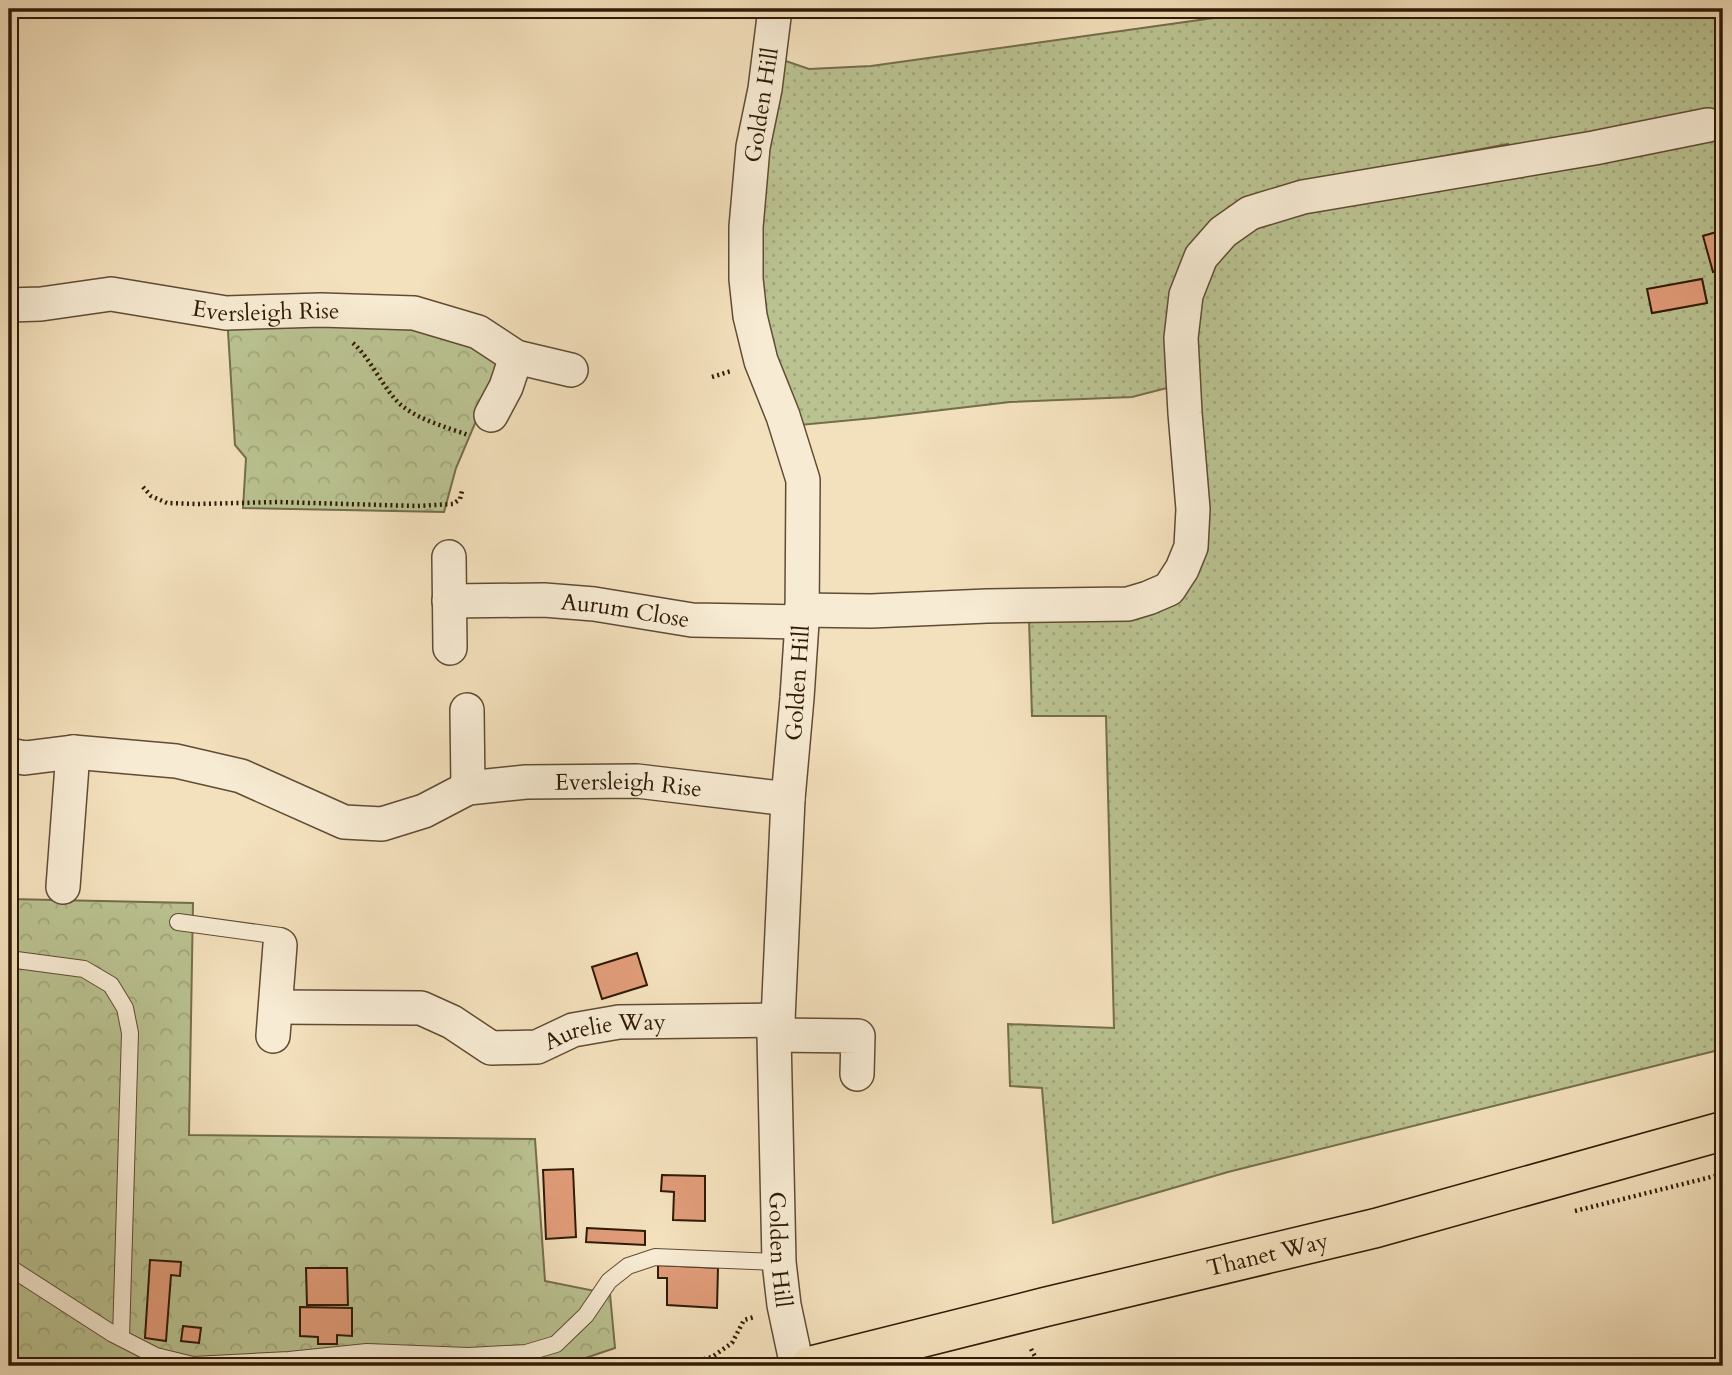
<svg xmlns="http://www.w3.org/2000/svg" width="1732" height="1375" font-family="Cardo,serif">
<defs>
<pattern id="grass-dots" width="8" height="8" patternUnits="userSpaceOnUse" patternTransform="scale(1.75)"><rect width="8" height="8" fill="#bac291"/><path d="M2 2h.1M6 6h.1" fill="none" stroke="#a0a67c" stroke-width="1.8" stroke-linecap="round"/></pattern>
<pattern id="forest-crowns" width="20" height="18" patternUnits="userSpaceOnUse" patternTransform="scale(1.75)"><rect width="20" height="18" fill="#bac291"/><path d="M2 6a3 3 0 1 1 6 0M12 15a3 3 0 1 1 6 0" fill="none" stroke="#a0a67c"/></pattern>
</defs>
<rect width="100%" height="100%" fill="#f3e0bc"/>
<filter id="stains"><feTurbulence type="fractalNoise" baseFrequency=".00286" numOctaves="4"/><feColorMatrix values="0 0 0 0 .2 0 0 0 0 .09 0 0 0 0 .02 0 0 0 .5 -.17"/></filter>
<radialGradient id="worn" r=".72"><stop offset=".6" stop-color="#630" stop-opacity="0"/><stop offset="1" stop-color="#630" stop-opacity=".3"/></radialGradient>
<path fill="url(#grass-dots)" stroke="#746e4b" stroke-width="2" fill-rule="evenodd" d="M1263,9H1723V230L1704,236L1714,271L1723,269V1049L1228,1172L1053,1223L1042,1088L1010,1086L1008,1024L1114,1028L1106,716H1032L1029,619L1180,592L1193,319L1215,258L1251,229L1308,213L1514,176L1508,144L1280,187L1220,216L1171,387L1132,397L1010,402L874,418L800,425L757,318V168L783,60L809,69L871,66L1249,13ZM1702,279L1707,303L1652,313L1648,289Z"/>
<path fill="url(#forest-crowns)" stroke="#746e4b" stroke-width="2" d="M275,321L421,330L479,346L496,363L499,373L490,388L456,468L444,512L243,508L246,458L235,445L228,331L234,324Z
M9,899L193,903L189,1135L535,1139L545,1281L610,1294L615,1348L562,1366H25L9,1356Z"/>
<path fill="#e19c79" stroke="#2f1a05" stroke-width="2" d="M1723,230V269L1713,272L1703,236Z
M1702,279L1707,303L1652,313L1647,289Z
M637,953L647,985L602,999L592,967Z
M573,1169L576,1237L546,1239L543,1170Z
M662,1175L705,1176V1221L673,1220L674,1192L661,1191Z
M587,1228L645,1231V1245L586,1242Z
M150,1260L181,1262L180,1276L171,1275L166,1341L145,1338Z
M658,1265L718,1268L717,1308L667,1305V1278H658Z
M306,1268H347L348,1305H307Z
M300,1307L352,1308V1336L337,1335V1344H318V1337L300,1336Z
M183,1326L201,1328L199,1343L181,1341Z"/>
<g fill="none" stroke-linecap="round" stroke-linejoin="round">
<defs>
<path id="service" d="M178,922L280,936V942
M9,959L84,969L111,985L125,1008L130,1033L121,1338
M9,1267L113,1334L156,1356L193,1365L289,1360L367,1352L468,1356L526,1353L556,1344L586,1315L609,1281L628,1266L655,1257L779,1262"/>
<g id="minor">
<path id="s1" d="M775,9L765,89L753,147L746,227V279L750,316L761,361L783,416L803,480L802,622L797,698L788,799L778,1020L774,1035L779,1262L784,1305L797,1366"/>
<path id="s2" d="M9,305L41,304L111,294L226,313L321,310L414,313L478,332L516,357L571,370"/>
<path d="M491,415L506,387L516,357"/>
<path d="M449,557L450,648"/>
<path id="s3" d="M449,601L544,600L594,604L692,620L802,622"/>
<path d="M801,610L871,611L987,606L1128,604L1148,598L1169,589L1182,569L1191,547L1193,509L1185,413L1181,338L1186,295L1201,257L1223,232L1250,213L1303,197L1594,148L1708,125"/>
<path d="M467,710L468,788"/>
<path id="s4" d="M9,755L25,758L73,752L176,761L241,776L344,822L382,824L424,811L468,788L526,782L637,781L788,799"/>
<path d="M63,887L73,752"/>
<path id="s5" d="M276,1007L421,1008L452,1022L491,1048L537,1047L573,1030L619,1022L778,1020"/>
<path d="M774,1035L858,1036L857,1074"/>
<path d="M273,1036L280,945"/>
</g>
<g id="primary">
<path id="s6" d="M810,1366L1045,1307L1376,1228L1723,1131"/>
</g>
</defs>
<use href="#service" stroke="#604c33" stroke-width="18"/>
<use href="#minor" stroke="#604c33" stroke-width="36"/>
<use href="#primary" stroke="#2f1a05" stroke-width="41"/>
<path stroke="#2f1a05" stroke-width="4.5" stroke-dasharray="2 3.5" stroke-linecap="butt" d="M353,343C372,360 383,389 401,405C419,420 446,427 468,435
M712,377L731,371
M143,487L151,496L167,503L197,504L277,502L417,506L453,504L460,499L462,491
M1575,1211L1723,1174
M1031,1349L1040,1366
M677,1366L712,1357L732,1343L744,1320L754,1317"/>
<use href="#service" stroke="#f7ebd3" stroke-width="16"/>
<use href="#minor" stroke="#f7ebd3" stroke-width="33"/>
<use href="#primary" stroke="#f3e0bc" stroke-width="38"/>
</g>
<g text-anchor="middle" stroke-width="5" stroke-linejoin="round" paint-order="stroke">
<g font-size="23" fill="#2f1a05" stroke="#f7ebd3">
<text transform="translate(761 105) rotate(-81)" y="8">Golden Hill</text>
<text dy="8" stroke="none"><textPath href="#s2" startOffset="259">Eversleigh Rise</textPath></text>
<text dy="8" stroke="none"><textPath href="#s3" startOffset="177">Aurum Close</textPath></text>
<text transform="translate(797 683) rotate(-86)" y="8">Golden Hill</text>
<text dy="8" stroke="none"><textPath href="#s4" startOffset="640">Eversleigh Rise</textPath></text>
<text dy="8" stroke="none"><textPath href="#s5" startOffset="343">Aurelie Way</textPath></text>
<text dy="8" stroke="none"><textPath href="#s1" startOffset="1253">Golden Hill</textPath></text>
<text dy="8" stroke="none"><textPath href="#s6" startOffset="471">Thanet Way</textPath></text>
</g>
</g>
<rect width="1732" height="1375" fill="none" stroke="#f3e0bc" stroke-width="35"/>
<rect x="10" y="10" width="1711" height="1354" fill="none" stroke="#2f1a05" stroke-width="3.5"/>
<rect x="18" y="18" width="1697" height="1340" fill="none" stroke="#2f1a05" stroke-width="2"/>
<rect width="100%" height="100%" filter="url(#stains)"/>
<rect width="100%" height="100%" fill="url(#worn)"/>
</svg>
